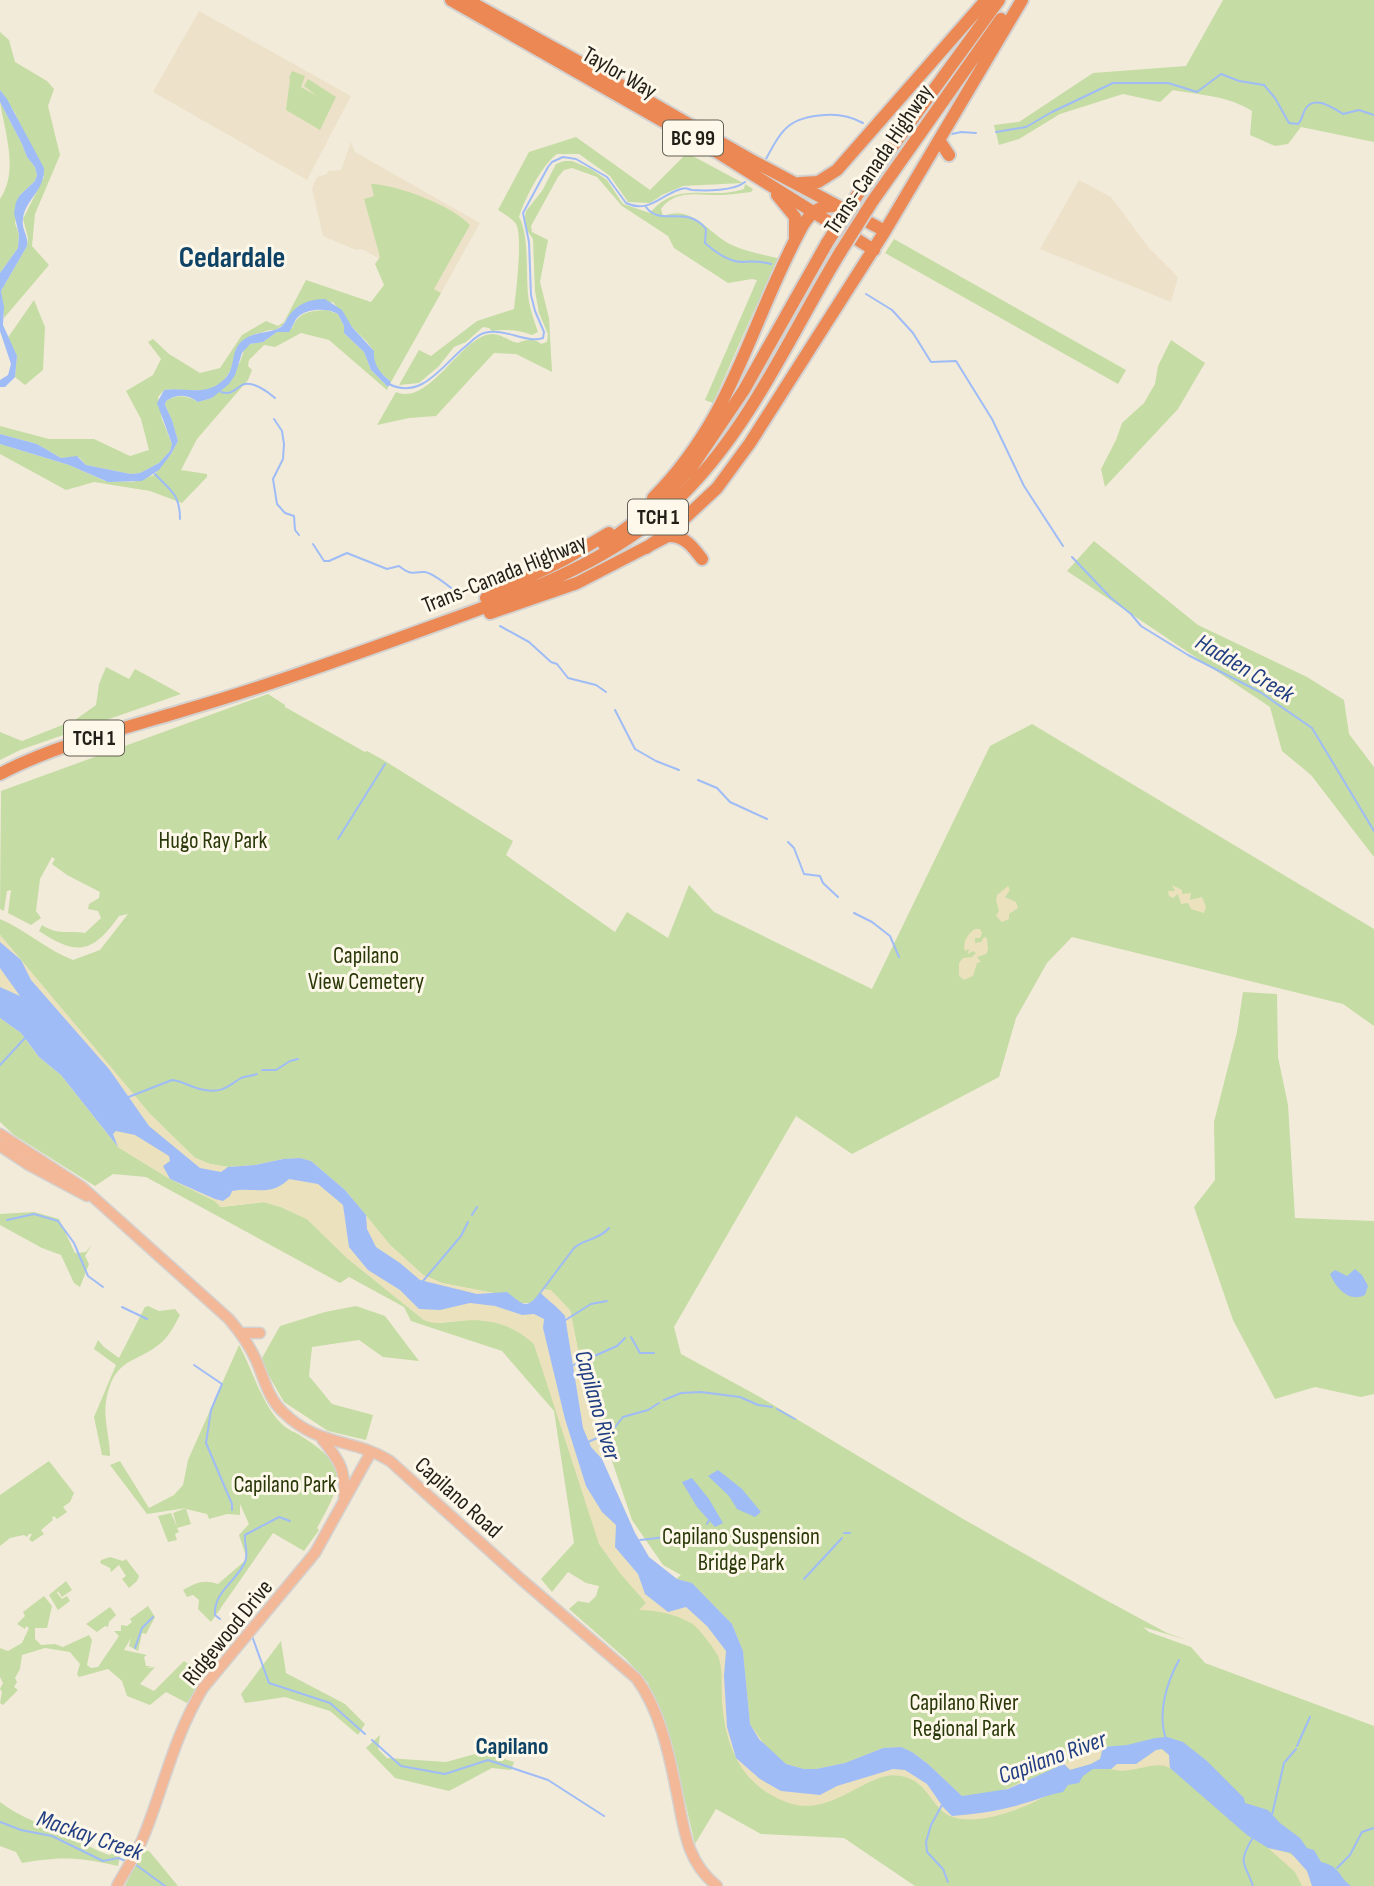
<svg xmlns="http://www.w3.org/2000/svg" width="1374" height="1886" font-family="'Sofia Sans Condensed',sans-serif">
<rect width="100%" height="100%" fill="#f2ebd9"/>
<path fill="#ede2c9" d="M199,11L351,96L307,180L153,92Z
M351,142L355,152L480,223L441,293L362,249L356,250L323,236L312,189L314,183L317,177L327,174L328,171L341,170Z
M1079,180L1111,197L1149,248L1178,277L1171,302L1040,249Z"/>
<path fill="#c5dca4" d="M1223,0H1374V142L1301,127L1288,144L1275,146L1250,135L1252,111C1229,96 1200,95 1173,90L1160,102L1123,94L1060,114L1019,139L999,145L994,125L1019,122L1093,73L1186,66Z
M0,32L9,40L15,62L47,81L54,89L48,106L60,155L35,214L32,246L49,265L4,318L1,291L27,246L28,238L23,219L44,177L15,113L0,90Z
M292,71L305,76L301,87L317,96L304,86L308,79L336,97L320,130L286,110L290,79L289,78Z
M0,102L22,144L27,157L35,167L37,175L35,181L20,195L15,223L19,235L18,248L0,273V199C19,171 5,133 0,102Z
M576,137L650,190L687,153L743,183L683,186L662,195L650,203L628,202L610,176L579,154H557C542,165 525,198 519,217C529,233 526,274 528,294C529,307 534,320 538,332L532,335C520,330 504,329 492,331L489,328L483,327L466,342L454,347L439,366L419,383L399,385L419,350L431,356L477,321L514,309C516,292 523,237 516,224C512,218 504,214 498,210L529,152Z
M564,161H572L591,169L607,180L623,204L650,213C678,179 710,201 744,189L745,184L753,189L751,192C740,193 729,195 718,195C697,195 675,189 661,209L663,216C694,204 708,234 732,245C747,252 765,255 781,259L753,313L713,403L705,400L757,280L752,279L728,283L674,248L668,236L622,206L597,177L572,168L564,170L558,177L531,226L532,232L548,240L540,282L549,318L552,372L516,354L494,353L436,416L409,418L377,425L396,392C430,407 461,335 492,334C501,334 509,341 518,343C526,339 535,338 541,344L547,342L548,334L539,313L535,291L533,239L526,229L525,217L526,211L542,191L556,164Z
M371,184C396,184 453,206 470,225L434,289L441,293L391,382L378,370L374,361L373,350L367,342L352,327L333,302L288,317L283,325L275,330C268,329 266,332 259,333C231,338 240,370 218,385C201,396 182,387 164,390L158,397L162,419L172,444L170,451L159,463L140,473L131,474L86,465L79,457L61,458L37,444L0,434V426L49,439H94L130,456L149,450L141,419L126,391L153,375L161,359L148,342L153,339L169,354L200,373L220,368L242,335L266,321L278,326L284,322L306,280L371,302L384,285L375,264L380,257L364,199L374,196Z
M894,239L1126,370L1118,384L885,253Z
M34,300L45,327L43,370L25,385L15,377L17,356L7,339Z
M327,310L338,314L344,326V333L364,352L371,370L388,387L387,390L329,340L301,333L275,347L264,345L249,360L248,366L252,370L248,380L197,439L181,470L207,474V477L182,503L150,491L94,482L66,490L0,454V444L69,465L105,481L133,482L154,475L171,454L178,441L172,420L165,405L166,401C177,394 187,395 198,402L212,398L240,362L245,348L250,344L263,342L277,332L292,328C299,311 311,311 327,310Z
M1171,340L1205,363L1178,409L1105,487L1101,469L1116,440L1122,423L1144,403L1155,384L1158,366Z
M1094,541L1198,625L1307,677L1344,700L1349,734L1374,767V857L1311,775L1282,751L1270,707L1067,571Z
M106,667L129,679L135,669L181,694L20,750L0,760V732L22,741L75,720L96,705L99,684Z
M268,694L285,705V707L365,752L367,751L385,761L513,841L506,855L615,932L627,912L668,938L689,885L714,912L872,989L990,746L1032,724L1374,929V1026L1343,1004L1072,937L1047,963L1016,1018L999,1077L852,1154L796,1116L674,1327L681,1354L760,1397L958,1516L1102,1598L1167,1633L1187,1640L1143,1627L1149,1632L1191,1647L1205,1663L1374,1726V1886H915L844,1838L761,1834L716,1809L695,1844L673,1750L648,1683L626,1659L569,1609L578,1601L589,1603L596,1596L599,1586L586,1583L568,1572L552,1592L541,1579L574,1543L554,1411L502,1351L411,1321L404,1307L349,1277L340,1283L146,1177L113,1174L95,1186L14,1135L0,1122V1018L21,1033L39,1057L61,1075L118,1147L170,1179L215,1201L221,1207L264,1202L281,1207L307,1219L347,1258L424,1320L440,1323L478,1319L500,1323L519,1330L534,1344L551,1393L646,1603L681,1575L663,1565L632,1520L610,1455L578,1350L570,1310L537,1297L531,1303H519L507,1292L498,1294L442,1283L423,1275L390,1245L346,1191L311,1161L283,1159L255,1165L228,1167L210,1164L195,1158L150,1114L0,935V919C26,930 47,950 73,960L100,950L128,914L119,916C92,954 77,956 39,931L42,925C59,936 67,930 85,933L101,918L98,911L88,909L89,904L99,898L100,892L67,875L52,864L55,859L52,857L40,879L36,911L41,918L31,925L8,913L11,890L7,891L4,911L0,909L1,791Z
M1243,992L1277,994L1278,1057L1288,1105L1295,1218L1374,1221V1394L1361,1397L1315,1387L1275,1399L1233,1320L1194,1207L1215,1180L1214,1122L1237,1032Z
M34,1212L59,1219L75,1253L86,1252L92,1244L85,1256L89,1264L80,1287L74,1283L61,1255L42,1248L0,1225V1214Z
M148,1306L159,1311L175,1309L180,1315C175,1324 170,1335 162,1342C137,1364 116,1356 107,1396C102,1417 110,1436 110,1456L102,1455L94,1417L116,1365L94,1349L98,1340L104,1347L119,1358L145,1307Z
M356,1306L385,1316L419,1361L383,1357L359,1340L312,1347L309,1376L332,1404L373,1415L366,1440L328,1431L284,1402L265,1369L262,1358L280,1326L325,1312Z
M239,1345C252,1368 263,1408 283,1425C288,1430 295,1432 301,1436C350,1467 343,1481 317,1528L319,1530L304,1551L273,1533L211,1622L198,1609L199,1600L193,1595L187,1597L183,1590C196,1583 203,1579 218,1584L247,1559L239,1535L249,1524L240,1504V1515L227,1514L209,1519L207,1514L186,1509L191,1524L177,1528L179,1532L175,1534L177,1540L168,1542L158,1516L171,1513L177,1527L173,1513L186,1508L147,1514L110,1465L120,1461L149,1508L174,1495L183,1485L188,1460Z
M49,1461L74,1493L70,1502L63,1507L67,1512L57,1519L54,1516L52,1518L53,1520L41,1530L44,1534L32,1542L29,1539L32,1534H29L27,1537L24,1535L10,1538L0,1546V1495Z
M110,1557L123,1561L126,1559L139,1576L137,1581L129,1588L122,1579L126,1576L119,1565L111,1572L110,1568L100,1563L101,1560Z
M66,1581L72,1590L62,1597L58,1591L57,1593L62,1599L67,1596L70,1601L58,1610L49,1595Z
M44,1596L52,1606L47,1628H35V1639L41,1645L55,1644L63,1647L89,1635L92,1640L87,1665L91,1668L98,1667L119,1636L114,1631H121V1625L127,1626L132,1622L130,1619L148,1606L155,1617L146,1634L142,1633L138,1651L129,1646L131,1638L124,1650L147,1655L144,1657L146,1666H151L147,1668L155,1667L140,1684L154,1691L184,1661L205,1675L187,1703L166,1692L150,1705L127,1696L122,1681L108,1669L79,1677L77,1674L80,1664L70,1652L45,1648L22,1655L20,1669L15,1678L17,1682L14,1687L18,1690L3,1705L0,1703L2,1692L0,1689L3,1683L0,1677V1648L8,1651L22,1643L29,1628L26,1626L25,1629L17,1624L25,1616L23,1612Z
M110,1607L116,1615L109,1622L108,1627L105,1626L97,1632L86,1624Z
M281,1641L286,1673L345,1704L365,1724L358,1735L330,1711L285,1697L245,1703L241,1694Z
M380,1735L378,1749L387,1758L446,1762L482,1752L514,1762L511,1770L492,1768L449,1791L395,1778L366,1748Z
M0,1802C20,1818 46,1825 69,1836C83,1843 95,1850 109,1855L121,1851L118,1866C80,1857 61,1856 22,1863L16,1852L0,1846Z
M146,1850L150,1852L178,1886H125L139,1857Z"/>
<path fill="#ebe2bd" d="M1172,885L1182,890V894L1191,893L1190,900L1202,897L1206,907L1204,913L1191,909L1188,903L1181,904L1178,894L1173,898L1169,896L1168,891H1175Z
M1008,886L1010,890L1005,897L1016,902L1018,908L1009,914V919L1002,922L996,916L999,911L996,900L997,895Z
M975,929H980L982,933L980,938H975V943L981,942L984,937L987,938L988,950L986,954L977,957L981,962L977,963L973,976L964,980L959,976V963L963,958L972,957L976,953L973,951L968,954L969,949L965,951C962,943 968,933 975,929Z
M0,935L150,1114L195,1158L210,1164L228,1167L255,1165L283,1159L300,1158L311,1161L346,1191L390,1245L423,1275L442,1283L498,1294L496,1306L521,1315L542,1293L540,1292L542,1289L551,1290L570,1310L578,1350L610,1455L602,1460L635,1533L649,1557L677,1579L692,1583L732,1624L743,1651L750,1724L770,1752L786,1764L804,1769H816L845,1763L883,1748L901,1747L912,1752L928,1764L962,1796C984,1795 1003,1793 1022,1781L1044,1797C1021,1810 962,1833 940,1809C927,1795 922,1780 901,1776C867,1769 832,1820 786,1802C741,1785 725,1746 722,1701C721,1688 723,1671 719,1659C718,1654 713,1649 711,1645C705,1638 698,1626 689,1622C675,1614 655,1610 639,1610L646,1603L619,1572L599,1544L534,1344C511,1323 487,1318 457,1321C445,1322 434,1325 424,1320L347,1258L307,1219L281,1207L264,1202L221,1207L215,1201L170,1179L118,1147L61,1075L39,1057L21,1033L0,1018Z
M1090,1747H1103L1100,1759L1091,1764L1070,1770L1064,1764Z
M1162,1749L1169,1755L1170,1768C1153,1759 1132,1776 1111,1769L1116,1764H1136L1156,1750Z
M1268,1848C1292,1851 1307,1860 1312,1886H1302L1295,1872Z"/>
<path fill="#9fbcf7" d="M0,90L7,99L44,168C45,191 25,199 23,219C21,229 29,236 27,246L1,291L4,307L3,325L17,356L15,377L5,387H0V380L8,375L11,364L0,331V273L18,248L19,235L14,213L16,202L20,195L35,181L37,175L35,167L27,157L22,144L0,102Z
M325,299L342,310L352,327L374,351C373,365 380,373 391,382L388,387L371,370L364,352L344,333V326L338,314C328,308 307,308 298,317C294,321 293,327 289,332H277L263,342L250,344L242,353L235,375L229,384L212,398L198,402C187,394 177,394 166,401L165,405L172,420L178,441L171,454L159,470L142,481L108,482L69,465L0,444V434L37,444L61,458L77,456L86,465L131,474L140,473L159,463L170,451L172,444L157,403L164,390C182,387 200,395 217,385C238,372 229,357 239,344C250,331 265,334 277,329C283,327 285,322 288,317C297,304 309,299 325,299Z
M0,942L21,960L31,980L109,1069L149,1126L200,1168L221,1172L228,1167L255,1165L283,1159L300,1158L311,1161L345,1190L366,1215L367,1229L376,1247L400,1263L420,1280L477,1294L507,1292C522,1303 526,1312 540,1292C547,1300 557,1306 565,1316L583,1428L591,1447L602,1459L635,1533L649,1557L677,1579L692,1583L732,1624L743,1651L750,1724L759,1739L786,1764L804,1769H816L845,1763L883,1748L901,1747L912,1752L928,1764L962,1796L1008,1789L1064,1764L1070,1770L1091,1764L1100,1759L1103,1747L1127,1745L1155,1738L1167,1737L1183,1742L1207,1761L1244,1798L1245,1803L1268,1810L1280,1823L1300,1838L1307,1848L1314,1850L1321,1862C1342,1867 1338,1877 1351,1886H1312L1307,1871L1291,1853L1268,1848L1247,1835L1170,1768L1169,1755L1162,1749L1156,1750L1136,1764H1117L1111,1769H1093L1083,1776L1079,1783L1068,1785L1063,1792C1047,1795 1031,1802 1015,1806C994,1812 974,1814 952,1816L943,1807L927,1784L905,1770L893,1769L880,1773L837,1786L820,1795L781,1791L760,1779L736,1758L727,1727L724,1676L726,1651L707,1626L686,1607L668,1612L645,1594L638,1574L615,1547L616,1525L602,1512L586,1486L565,1419L543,1328L544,1319L534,1314L522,1315L495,1306L470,1303L440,1310L419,1309L400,1290L368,1270L349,1247L343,1205L318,1184L289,1179C269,1198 254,1186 232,1191L230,1196L223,1201L215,1199L170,1179L163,1166L170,1161L169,1156L135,1135L116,1131L113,1134L118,1147L61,1075L39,1057L21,1033L0,1018V987L20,996L0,968Z
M1355,1269L1362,1275L1368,1286L1365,1295C1349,1303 1336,1288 1330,1274L1335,1270L1347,1276Z
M718,1470L742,1489L761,1512L755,1517L737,1509L729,1496L708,1476Z
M692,1478L709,1499L723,1523L715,1527L697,1507L682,1482Z"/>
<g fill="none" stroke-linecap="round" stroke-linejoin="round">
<path stroke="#9fbcf7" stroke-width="2" d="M996,132L1026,127L1052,112L1113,83H1168L1197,92L1221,74L1239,81L1264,85L1275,98L1289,123L1298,124C1303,119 1302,114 1306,108C1315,95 1333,108 1343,114L1359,110L1374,115
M952,134L961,132L976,133
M766,159C782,129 789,117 825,115C839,114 850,116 863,123
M646,207C660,227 686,204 706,229L705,243C714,251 728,262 742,262C752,261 760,261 771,264
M866,294L892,310L913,333L931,362L956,361L992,419L1024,486L1063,546
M389,384C422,401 444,363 466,346C472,341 477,335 484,333C504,327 527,344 543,338L544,332L535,311L531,295L529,242L523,213L548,167L552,162L563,157L576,159L607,177L626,203C649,214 660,195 681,189C688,187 686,189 692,190C706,191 734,191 745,182
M221,392C233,395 233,390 242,385C252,380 268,392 275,398
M274,419L282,431L284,444L283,459L273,479L277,504L285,513L294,516L295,530L299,535
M155,474C170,491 180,493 180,519
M313,544L324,561H329L347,553L387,569L399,566C413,577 412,571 425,572C433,573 453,589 459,595
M1072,557L1111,598L1131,614L1141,626L1188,655L1260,692L1312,728L1374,831
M500,626L529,642L551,662L557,664L568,678L596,685L606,692
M615,710L635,749L656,761L679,770
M698,780L717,788L730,802L767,819
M338,839L385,764
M788,842L794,848L804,874L820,876L823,883L838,897
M854,913L872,922L890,936L899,957
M0,1065L25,1038
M262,1070H276L290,1061L298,1059
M126,1098L172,1080C184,1081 193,1089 205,1090C223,1093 228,1086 241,1078C246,1076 252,1076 257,1074
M472,1215L477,1207
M7,1220L34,1214L58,1221L74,1243L88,1276L103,1287
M423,1281L461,1236L468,1222
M541,1292L574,1248C584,1239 599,1240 609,1228
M122,1307L147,1319
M564,1321L591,1304L607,1301
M631,1337L640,1353H654
M194,1365L222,1384L211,1410L206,1443L232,1504V1510
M574,1365L617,1346L625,1338
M664,1400L681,1393L701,1392L740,1397L758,1405L772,1407
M777,1409L795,1419
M588,1442L611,1432L623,1417L648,1410L659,1403
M707,1524L709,1520
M844,1533H850
M640,1540L701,1533L703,1530
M804,1579L842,1538
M220,1619L215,1615C213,1592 237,1581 245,1562C249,1553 244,1544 245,1535L279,1517L290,1521
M252,1636L269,1683L330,1703L365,1734
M135,1648L142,1628L153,1617
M1166,1739C1157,1713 1167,1682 1179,1660
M372,1740L401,1766L445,1774L488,1760L548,1780L604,1816
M1297,1746L1310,1717
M942,1805L931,1825L926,1842L927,1852L943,1869L948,1882
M1272,1815L1284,1763L1296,1749
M0,1822L21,1830L52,1836L103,1861L118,1858L126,1861
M1252,1839C1237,1865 1245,1862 1253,1886
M135,1864L165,1886
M1337,1868L1350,1855L1362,1832L1374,1828"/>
<defs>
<path id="major" d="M0,1134L82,1187L229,1319C240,1332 249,1344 256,1360C264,1378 268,1398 283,1412C318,1447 354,1438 390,1461L522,1580L636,1678C659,1708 669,1753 676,1789C684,1826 685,1861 717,1886
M0,1146L29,1165L87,1196
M241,1333H260
M322,1439C341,1462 346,1471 344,1501
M117,1886C126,1869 138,1852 145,1833C165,1782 174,1737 203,1688L315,1553L371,1452"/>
<path id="highway" d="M451,0L717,152L874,250
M467,0L617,83L751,160L885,231
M939,140L949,155
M800,183L818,182L837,170L986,0
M858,194L999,0
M777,195L795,217V237
M872,202L1001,19
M653,498C735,416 750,321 803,225C812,211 819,206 836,206
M604,545L653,508L692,467L744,390L827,243
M646,548L672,530L717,488L750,443L885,231L1022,0
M486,598L565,559L609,533
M490,613L577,583L668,536C684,535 693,547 702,559
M0,774C54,745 126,728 185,710C261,688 336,661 411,634C509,598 611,567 686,491C753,423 792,331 841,251"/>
</defs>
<use href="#major" stroke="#d3d2d1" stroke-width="13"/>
<use href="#highway" stroke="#d3d2d1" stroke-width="16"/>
<use href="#major" stroke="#f3b898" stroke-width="10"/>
<use href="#highway" stroke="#eb8853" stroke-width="12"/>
<defs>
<path id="highway-bridge" d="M827,243L858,194
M841,251L872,202"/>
</defs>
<use href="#highway-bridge" stroke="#d3d2d1" stroke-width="16" stroke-linecap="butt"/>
<use href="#highway-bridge" stroke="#eb8853" stroke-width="12"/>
</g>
<g text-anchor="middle" stroke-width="6" stroke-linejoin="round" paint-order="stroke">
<g fill="#fef8ea" stroke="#646057" stroke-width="2">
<rect x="663" y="120.5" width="60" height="35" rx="5"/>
<rect x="628" y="499.5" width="60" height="35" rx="5"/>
<rect x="64" y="720.5" width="60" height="35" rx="5"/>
</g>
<g font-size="21" font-weight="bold" fill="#221f18">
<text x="693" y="145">BC 99</text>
<text x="658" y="524">TCH 1</text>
<text x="94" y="745">TCH 1</text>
</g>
<g font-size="23" fill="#221f18" stroke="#fef8ea">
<text transform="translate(620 72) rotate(30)" y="8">Taylor Way</text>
<text transform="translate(878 159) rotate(-56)" y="8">Trans-Canada Highway</text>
<text transform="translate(504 573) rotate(-22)" y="8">Trans-Canada Highway</text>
<text transform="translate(459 1497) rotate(42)" y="8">Capilano Road</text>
<text transform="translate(227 1632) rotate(-51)" y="8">Ridgewood Drive</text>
</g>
<g font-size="23" fill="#293808" stroke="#fef8ea">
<text x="213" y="848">Hugo Ray Park</text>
<text x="366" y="963">Capilano<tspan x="366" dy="26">View Cemetery</tspan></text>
<text x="285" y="1492">Capilano Park</text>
<text x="741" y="1544">Capilano Suspension<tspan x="741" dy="26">Bridge Park</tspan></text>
<text x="964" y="1710">Capilano River<tspan x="964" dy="26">Regional Park</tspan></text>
</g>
<g font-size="24" font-style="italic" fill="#213e82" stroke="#fef8ea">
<text transform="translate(1245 668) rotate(31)" y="8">Hadden Creek</text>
<text transform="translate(598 1405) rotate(74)" y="8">Capilano River</text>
<text transform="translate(1052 1757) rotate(-20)" y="8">Capilano River</text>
<text transform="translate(90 1835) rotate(19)" y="8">Mackay Creek</text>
</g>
<g font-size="24" font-weight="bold" fill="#0f4366" stroke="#fef8ea">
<text x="512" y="1754">Capilano</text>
</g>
<g font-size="30" font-weight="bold" fill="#0f4366" stroke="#fef8ea">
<text x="232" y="267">Cedardale</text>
</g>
</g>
</svg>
